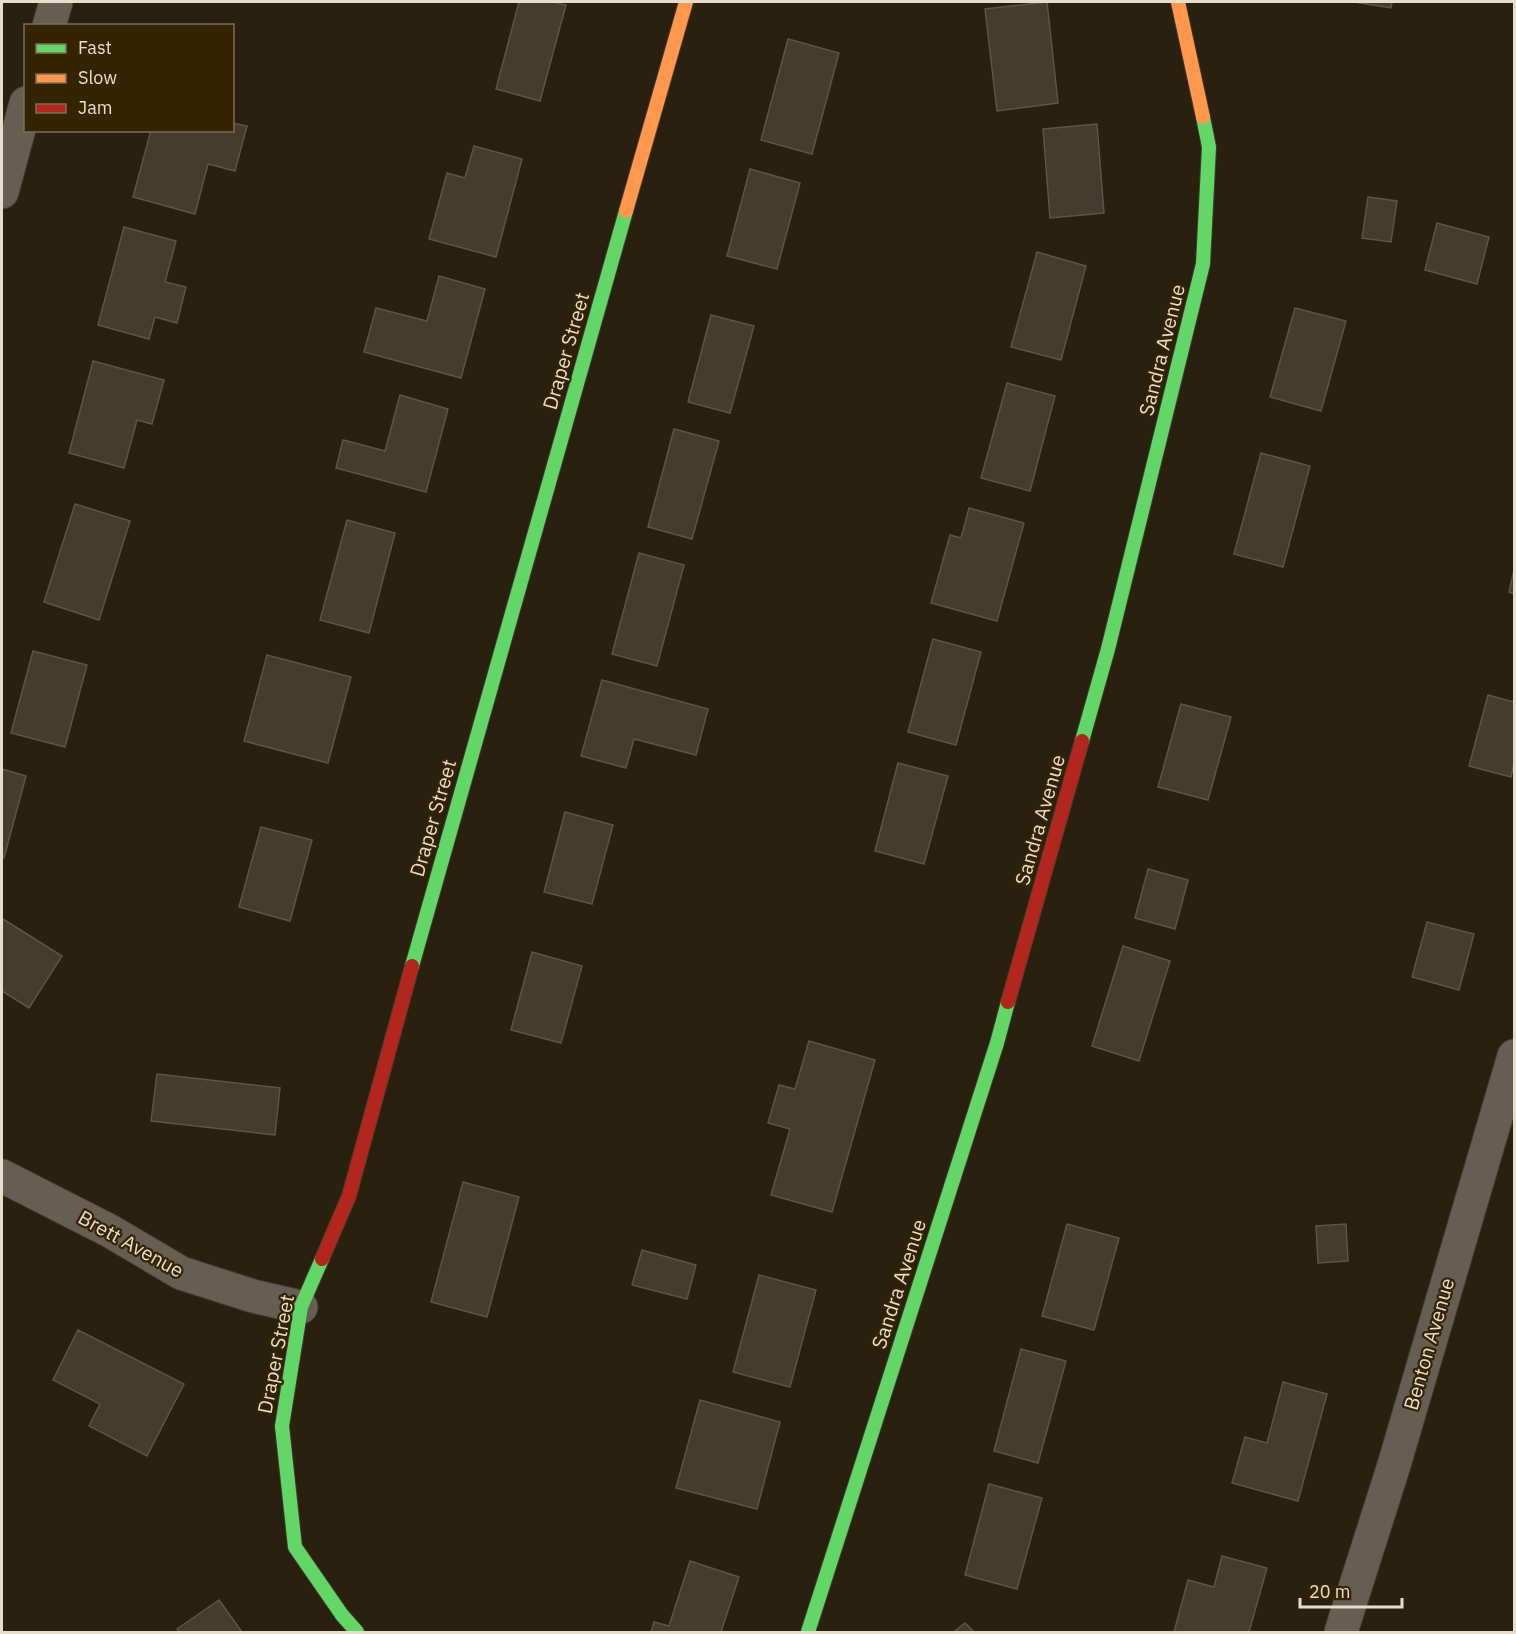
<svg xmlns="http://www.w3.org/2000/svg" width="1516" height="1634" font-family="'IBM Plex Sans',sans-serif">
<rect width="100%" height="100%" fill="#2a200f"/>
<path fill="#443c2d" stroke="#5d5446" stroke-width="1.5" d="M519,2H553L566,5L540,101L496,89Z
M1047,2L1058,103L997,111L985,9Z
M1354,2H1392L1391,8Z
M788,39L839,53L812,154L761,140Z
M232,123L247,126L235,171L208,164L195,214L133,197L151,130H232Z
M1097,124L1104,213L1050,218L1043,129Z
M474,146L522,159L496,257L429,239L447,173L465,178Z
M750,169L800,183L777,269L727,256Z
M1368,197L1397,201L1391,242L1362,238Z
M1437,223L1489,237L1477,284L1425,270Z
M124,227L176,241L165,282L186,287L177,323L155,317L149,339L98,325Z
M1037,252L1086,266L1061,360L1011,347Z
M439,276L485,289L461,378L364,352L376,308L427,321Z
M1295,308L1346,321L1321,411L1270,397Z
M711,315L754,326L730,413L688,402Z
M93,361L164,380L152,424L137,420L124,468L69,453Z
M1007,383L1055,396L1030,491L981,478Z
M400,395L448,409L426,492L336,468L343,440L385,451Z
M674,429L719,441L692,539L648,527Z
M1261,453L1310,466L1283,567L1234,554Z
M75,504L130,521L99,620L44,602Z
M969,508L1024,523L997,621L931,603L950,535L961,538Z
M347,520L395,533L369,633L320,620Z
M639,553L684,565L657,666L612,654Z
M1514,570V594L1509,592Z
M933,639L981,652L956,745L908,732Z
M33,651L87,665L65,747L11,733Z
M267,655L351,677L328,763L244,741Z
M602,680L708,709L696,755L634,739L626,768L581,756Z
M1488,695L1514,702V763L1511,777L1469,766Z
M1181,704L1231,717L1208,800L1158,787Z
M898,763L948,776L924,864L875,851Z
M2,769L26,776L4,858L2,857Z
M565,812L613,825L592,904L544,892Z
M261,827L312,840L290,921L239,907Z
M1148,869L1188,880L1175,929L1135,918Z
M3,919L62,956L29,1008L2,991V921Z
M1427,922L1474,934L1459,990L1412,977Z
M1123,946L1170,961L1139,1061L1092,1046Z
M532,952L582,966L561,1043L511,1030Z
M809,1041L875,1060L832,1212L771,1195L790,1129L768,1123L779,1085L795,1089Z
M157,1074L280,1088L275,1135L151,1121Z
M463,1182L519,1197L487,1317L431,1302Z
M1067,1224L1119,1238L1094,1330L1042,1316Z
M1346,1224L1348,1261L1318,1263L1316,1226Z
M642,1250L696,1265L687,1299L632,1285Z
M759,1275L816,1290L790,1387L733,1372Z
M78,1330L184,1384L147,1456L89,1426L100,1404L53,1380Z
M1021,1349L1066,1361L1038,1463L994,1451Z
M1283,1382L1327,1394L1298,1501L1232,1483L1245,1437L1267,1443Z
M700,1400L780,1422L757,1509L676,1488Z
M989,1484L1042,1498L1017,1589L965,1575Z
M1222,1556L1267,1568L1249,1632H1174L1188,1580L1214,1587Z
M690,1561L739,1577L721,1632H651L654,1622L669,1626Z
M219,1600L242,1632H180L177,1629Z
M965,1623L974,1632H954Z"/>
<g fill="none" stroke-linecap="round" stroke-linejoin="round">
<defs>
<path id="street" d="M49,26L56,2
M2,192L26,103
M2,1176L110,1231L181,1273L253,1296L301,1307
M1341,1632L1394,1465L1514,1056"/>
<path id="fast" d="M1082,741L1108,649L1203,264L1209,147L1203,117
M412,966L626,211
M322,1259L301,1307L282,1426L295,1547L342,1615L357,1632
M808,1632L997,1043L1008,1002"/>
<path id="slow" d="M1178,2L1203,117
M626,211L686,2"/>
<path id="jam" d="M1008,1002L1082,741
M322,1259L349,1196L412,966"/>
</defs>
<use href="#street" stroke="#423a2e" stroke-width="35"/>
<use href="#fast" stroke="#423a2e" stroke-width="16"/>
<use href="#slow" stroke="#423a2e" stroke-width="16"/>
<use href="#jam" stroke="#423a2e" stroke-width="16"/>
<use href="#street" stroke="#665e53" stroke-width="33"/>
<use href="#fast" stroke="#63d668" stroke-width="14"/>
<use href="#slow" stroke="#ff974d" stroke-width="14"/>
<use href="#jam" stroke="#b3261e" stroke-width="14"/>
</g>
<g text-anchor="middle" stroke-width="4.5" stroke-linejoin="round" paint-order="stroke">
<g font-size="20" fill="#e8ddcb" stroke="#352404">
<text transform="translate(1162 350) rotate(-76)" y="7">Sandra Avenue</text>
<text transform="translate(566 351) rotate(-74)" y="7">Draper Street</text>
<text transform="translate(433 818) rotate(-74)" y="7">Draper Street</text>
<text transform="translate(1040 820) rotate(-74)" y="7">Sandra Avenue</text>
<text transform="translate(131 1244) rotate(29)" y="7">Brett Avenue</text>
<text transform="translate(899 1284) rotate(-72)" y="7">Sandra Avenue</text>
<text transform="translate(1429 1344) rotate(-74)" y="7">Benton Avenue</text>
<text transform="translate(276 1354) rotate(-79)" y="7">Draper Street</text>
</g>
</g>
<rect width="1516" height="1634" fill="none" stroke="#e8ddcb" stroke-width="6"/>
<rect x="24" y="24" width="210" height="108" fill="#352404" stroke="#7d6e54" stroke-width="1.5"/>
<rect x="36" y="44" width="30" height="9" fill="#63d668" stroke="#7d6e54" stroke-width="1.5"/>
<text x="78" y="54" font-size="18" fill="#e8ddcb">Fast</text>
<rect x="36" y="74" width="30" height="9" fill="#ff974d" stroke="#7d6e54" stroke-width="1.5"/>
<text x="78" y="84" font-size="18" fill="#e8ddcb">Slow</text>
<rect x="36" y="104" width="30" height="9" fill="#b3261e" stroke="#7d6e54" stroke-width="1.5"/>
<text x="78" y="114" font-size="18" fill="#e8ddcb">Jam</text>
<path d="M1300 1598v9h102v-9" fill="none" stroke="#e8ddcb" stroke-width="3"/>
<text x="1309" y="1598" font-size="18" fill="#e8ddcb" stroke="#352404" stroke-width="4.5" paint-order="stroke">20 m</text>
</svg>
